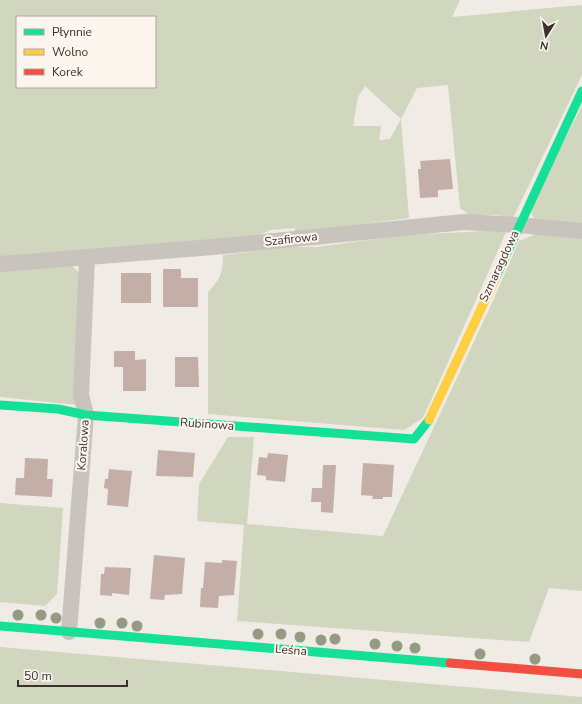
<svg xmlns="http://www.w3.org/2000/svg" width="582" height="704" font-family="'Nunito Sans',sans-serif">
<rect width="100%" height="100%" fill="#f0ebe5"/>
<path fill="#d1d6bf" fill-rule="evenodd" d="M0,0H460L452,17L582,5V75L513,218L496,215H469L460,208L448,85L417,88L401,119L409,218L295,233V228L271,230L256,236L0,257ZM17,17H155V87H17ZM365,86L401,119L390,139L379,140L381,126H353L358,97Z
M582,105V224L535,220L530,210Z
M507,230L423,418L404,430L208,414V292C220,279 223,274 223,255L287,247H317L404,235Z
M536,234L582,238V591L549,588L529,642L237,621L244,525L197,521L199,484L228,437H254L247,524L383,536L492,303L519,241Z
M70,263L80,274L78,405L0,397V269Z
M0,503L63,508L57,594L45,606L0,602Z
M0,647L582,697V704H0Z"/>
<path fill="#c3afa7" d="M450,159L453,189L438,190V197L420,198L418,169H421L420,161Z
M163,269H181V278H198V307H163Z
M121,273H151V303H121Z
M114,351H135V360L146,359V391H123V367H114Z
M175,357H198L199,387H175Z
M158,450L195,453L193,477L156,476Z
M268,453L288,455L285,482L266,480V476L257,475L259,457L267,458Z
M25,458L48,459L47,479H53L52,497L15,495L16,478H24Z
M363,463L394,465L392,497H383V499H372L373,496L361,495Z
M323,465H336L333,513L321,512V502H311L312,488H322Z
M109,469L132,471L128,507L107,505L108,489L104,488L105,479H108Z
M154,555L185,558L182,594L165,595L164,600L150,599Z
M222,560L237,561L234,595L219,596L218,608L200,607L201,588H203L205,562L222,563Z
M105,567L131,568L129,595L112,593V596L100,595L101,574H104Z"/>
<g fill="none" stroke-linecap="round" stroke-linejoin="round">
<path stroke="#c9c3be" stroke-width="16" d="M0,264L213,247L464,222L518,225L582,231
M69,632L86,415L81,395L87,258"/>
<path stroke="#16e098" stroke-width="9" d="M495,279L582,91
M0,405L58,409L86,415L414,439L429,420
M0,626L450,663"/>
<path stroke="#ffcf43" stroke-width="9" d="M429,420L495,279"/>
<path stroke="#f24e42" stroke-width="9" d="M450,663L582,674"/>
</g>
<g fill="#959b80">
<circle cx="18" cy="615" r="5.5"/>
<circle cx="41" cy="615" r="5.5"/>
<circle cx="56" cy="618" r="5.5"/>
<circle cx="100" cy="623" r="5.5"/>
<circle cx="122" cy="623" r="5.5"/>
<circle cx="137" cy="626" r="5.5"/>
<circle cx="258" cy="634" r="5.5"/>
<circle cx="281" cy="634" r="5.5"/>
<circle cx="300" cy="637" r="5.5"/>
<circle cx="335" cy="639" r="5.5"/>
<circle cx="321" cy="640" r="5.5"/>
<circle cx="375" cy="644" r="5.5"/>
<circle cx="397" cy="646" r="5.5"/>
<circle cx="415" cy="648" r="5.5"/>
<circle cx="480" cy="654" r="5.5"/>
<circle cx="535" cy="659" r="5.5"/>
</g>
<g text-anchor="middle" stroke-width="4" stroke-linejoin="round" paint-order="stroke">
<g font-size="12" fill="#3b302b" stroke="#fbf5ee">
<text transform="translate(291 239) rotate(-6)" y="4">Szafirowa</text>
<text transform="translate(499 266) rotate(-65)" y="4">Szmaragdowa</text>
<text transform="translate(207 424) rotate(4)" y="4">Rubinowa</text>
<text transform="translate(83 445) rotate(-86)" y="4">Koralowa</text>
<text transform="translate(291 650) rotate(5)" y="4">Leśna</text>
</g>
</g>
<rect x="16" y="16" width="140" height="72" fill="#fbf5ee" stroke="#aea6a0"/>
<rect x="24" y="29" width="20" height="6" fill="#16e098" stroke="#aea6a0"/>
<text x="52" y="36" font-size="12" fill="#3b302b">Płynnie</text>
<rect x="24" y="49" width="20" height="6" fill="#ffcf43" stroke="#aea6a0"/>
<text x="52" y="56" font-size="12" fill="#3b302b">Wolno</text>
<rect x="24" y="69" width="20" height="6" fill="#f24e42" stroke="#aea6a0"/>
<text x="52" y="76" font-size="12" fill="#3b302b">Korek</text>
<g transform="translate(546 36) rotate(191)" stroke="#fbf5ee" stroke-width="3" paint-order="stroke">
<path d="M0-3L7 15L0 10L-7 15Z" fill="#3b302b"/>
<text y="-6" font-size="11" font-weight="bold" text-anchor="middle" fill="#3b302b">N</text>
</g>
<path d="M18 680v6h109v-6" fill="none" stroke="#3b302b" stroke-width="2"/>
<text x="24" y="680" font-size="12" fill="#3b302b" stroke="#fbf5ee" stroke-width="3" paint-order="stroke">50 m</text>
</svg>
